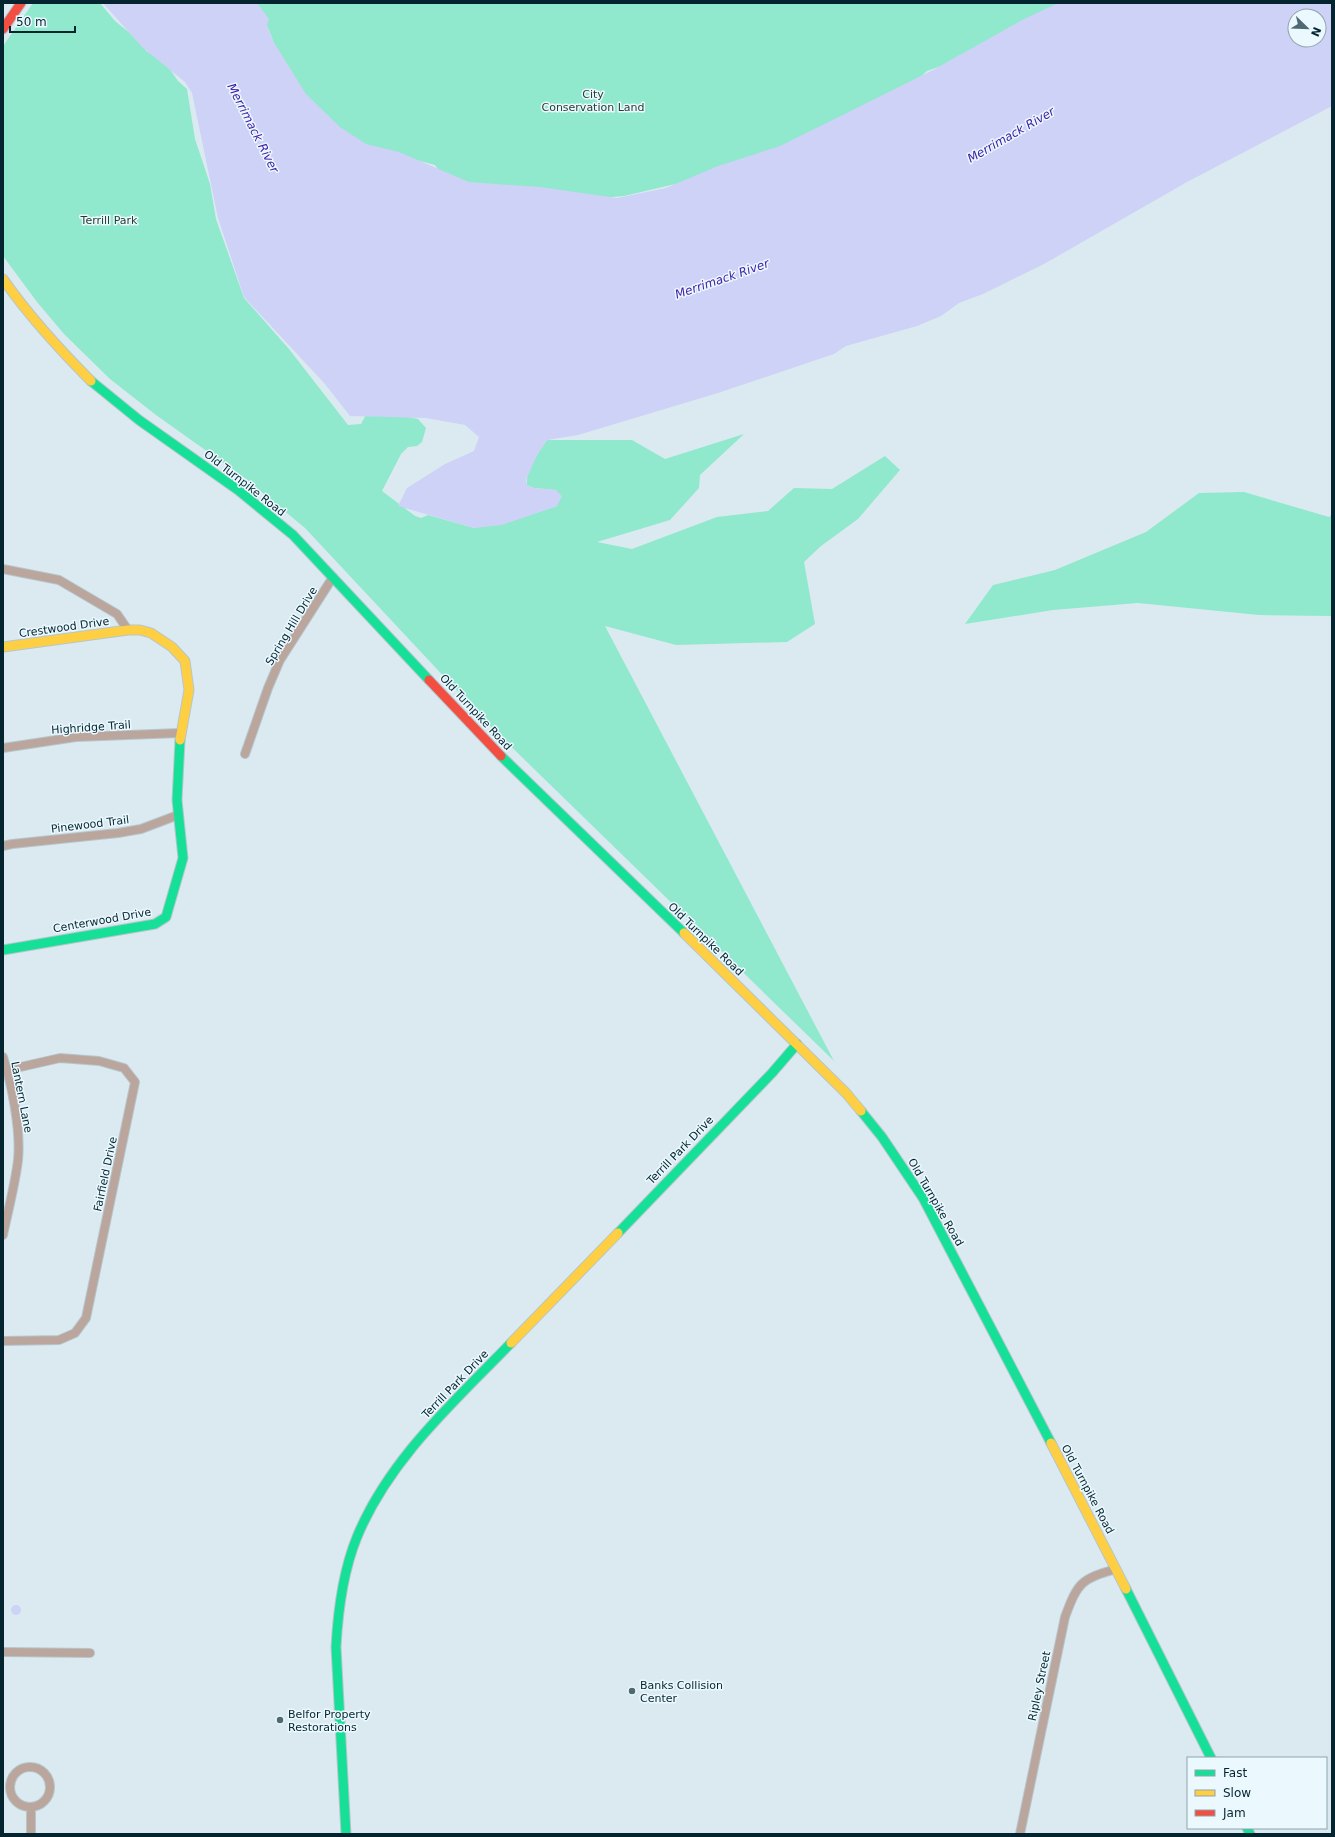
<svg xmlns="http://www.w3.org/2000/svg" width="1335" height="1837" font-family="'DejaVu Sans',sans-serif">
<rect width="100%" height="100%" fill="#dbeaf1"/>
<path fill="#90e8cd" d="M33,3H100L115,21L142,43L146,51L165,62L178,81L187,89L195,139L210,184L216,219L244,298L289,349L348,425L361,424L368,411L391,413L418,419L426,428L422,442L417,446L408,447L401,454L382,491L415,516L421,518L428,515L474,528L518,519L557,506L556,490L534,488L527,485C525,472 540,450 547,440H632L665,459L744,434L700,475L699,488L670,520L597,542L632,549L717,517L768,511L794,488L832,489L885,456L900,470L858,519L821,546L804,562L815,624L787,642L676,645L605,626L834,1061L492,728L305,528L246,479L156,415L110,379L64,334L37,302L3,256V46Z
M254,3H1069L974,49L960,55L941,66L927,71L914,83L829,129L684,182L624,196L588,199L525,197L443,176L435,165L371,148L317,119L280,60L269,30Z
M1244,492L1329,517L1332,514V616L1259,615L1138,603L1053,610L965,624L993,585L1055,570L1146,532L1199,493Z"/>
<path fill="#cdd2f6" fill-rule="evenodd" d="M103,3H257L269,19L267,26L273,41L306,94L340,127L366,144L399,152L469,182L540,187L617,198L666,188L718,166L780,146L935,69L1024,19L1058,3H1332V106L1187,182L1044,264L983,294L959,303L941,316L917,326L846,346L834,354L718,393L578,435L547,440L537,455L526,480L527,485L534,488L556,490L562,496L557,506L502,525L474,528L398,506L407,488L445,464L474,451L479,437L465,425L426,418L350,416L325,384L244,297L218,218L192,93L185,82L142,47ZM1295,16H1319V40H1295Z
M11 1610a5 5 0 1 1 10 0a5 5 0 1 1-10 0Z"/>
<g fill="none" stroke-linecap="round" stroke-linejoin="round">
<defs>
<path id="street" d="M3,569L59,580L117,614L128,630
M3,748L76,737L180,733
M245,754L268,688L280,660L333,577
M3,846L12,844L118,833L141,829L178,815
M3,1057C12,1085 21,1131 18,1160C15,1185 8,1211 3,1235
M3,1071L60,1058L99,1061L124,1068L135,1082L86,1318L75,1333L59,1340L3,1341
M3,1652L90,1653
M10 1787a20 20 0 1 1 40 0a20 20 0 1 1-40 0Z
M31,1834V1807
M1020,1834L1065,1617C1078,1582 1081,1579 1116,1569"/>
<path id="fast" d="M91,381L139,420L238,490L293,535L429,680
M501,756L684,933
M3,950L155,924L166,917L183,858L177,800L180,740
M861,1111L882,1137L923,1198L1051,1443
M618,1233L772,1073L797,1044
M1126,1589L1211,1758
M1247,1828L1250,1834
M346,1834L336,1647C338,1610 343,1571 357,1537C389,1459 454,1402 511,1343"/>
<path id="slow" d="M3,279C29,316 59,349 91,381
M3,647L128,630H140L151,633L172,647L185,661L189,690L180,740
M684,933L846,1093L861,1111
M511,1343L618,1233
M1051,1443L1126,1589"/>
<path id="jam" d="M3,29L21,3
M429,680L501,756"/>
</defs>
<use href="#street" stroke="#b6c6cc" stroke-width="10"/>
<use href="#fast" stroke="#b6c6cc" stroke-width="11"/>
<use href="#slow" stroke="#b6c6cc" stroke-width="11"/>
<use href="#jam" stroke="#b6c6cc" stroke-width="11"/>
<use href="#street" stroke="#baa69d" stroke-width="8"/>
<use href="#fast" stroke="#16e098" stroke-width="9"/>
<use href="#slow" stroke="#ffcf43" stroke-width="9"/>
<use href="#jam" stroke="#f24e42" stroke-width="9"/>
</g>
<g fill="#4f6973" stroke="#ebf9ff" stroke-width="1.5">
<circle cx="632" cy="1691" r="4"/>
<circle cx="280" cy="1720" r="4"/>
</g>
<g text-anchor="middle" stroke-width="3" stroke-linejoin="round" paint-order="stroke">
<g font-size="11" fill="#233e32" stroke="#ebf9ff">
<text x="593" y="98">City<tspan x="593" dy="13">Conservation Land</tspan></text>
<text x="109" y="224">Terrill Park</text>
</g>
<g font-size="11" fill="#04242f" stroke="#ebf9ff">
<text transform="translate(245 483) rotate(38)" y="4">Old Turnpike Road</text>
<text transform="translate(291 626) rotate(-59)" y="4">Spring Hill Drive</text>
<text transform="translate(64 627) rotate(-8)" y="4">Crestwood Drive</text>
<text transform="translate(476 712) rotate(47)" y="4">Old Turnpike Road</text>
<text transform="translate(91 727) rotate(-4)" y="4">Highridge Trail</text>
<text transform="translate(90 824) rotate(-7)" y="4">Pinewood Trail</text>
<text transform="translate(102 920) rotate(-10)" y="4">Centerwood Drive</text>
<text transform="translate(706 939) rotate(44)" y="4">Old Turnpike Road</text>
<text transform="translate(22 1097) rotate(79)" y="4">Lantern Lane</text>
<text transform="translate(680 1150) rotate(-46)" y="4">Terrill Park Drive</text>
<text transform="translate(105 1174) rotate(-78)" y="4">Fairfield Drive</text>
<text transform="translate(936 1202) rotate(60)" y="4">Old Turnpike Road</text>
<text transform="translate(455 1384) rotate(-46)" y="4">Terrill Park Drive</text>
<text transform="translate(1088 1489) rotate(62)" y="4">Old Turnpike Road</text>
<text transform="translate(1039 1686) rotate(-78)" y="4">Ripley Street</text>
</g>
<g font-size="11" fill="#04242f" stroke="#ebf9ff" text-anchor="start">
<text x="640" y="1689">Banks Collision<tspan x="640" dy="13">Center</tspan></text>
<text x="288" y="1718">Belfor Property<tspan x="288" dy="13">Restorations</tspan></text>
</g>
<g font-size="12" font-style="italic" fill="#4320a9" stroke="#ebf9ff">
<text transform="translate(253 128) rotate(63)" y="4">Merrimack River</text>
<text transform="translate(1011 135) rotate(-30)" y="4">Merrimack River</text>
<text transform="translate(722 279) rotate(-19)" y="4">Merrimack River</text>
</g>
</g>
<rect width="1335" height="1837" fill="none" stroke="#04242f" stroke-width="8"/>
<rect x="1187" y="1757" width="140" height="72" fill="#ebf9ff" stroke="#8fa4ac"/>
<rect x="1195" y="1770" width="20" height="6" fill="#16e098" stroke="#8fa4ac"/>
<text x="1223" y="1777" font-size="12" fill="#04242f">Fast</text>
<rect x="1195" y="1790" width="20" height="6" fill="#ffcf43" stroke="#8fa4ac"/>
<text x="1223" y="1797" font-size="12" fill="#04242f">Slow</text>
<rect x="1195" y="1810" width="20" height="6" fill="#f24e42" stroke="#8fa4ac"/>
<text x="1223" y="1817" font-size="12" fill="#04242f">Jam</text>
<g transform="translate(1307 28) rotate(113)"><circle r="19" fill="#ebf9ff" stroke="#8fa4ac"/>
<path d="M0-3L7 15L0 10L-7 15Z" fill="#4f6973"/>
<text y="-6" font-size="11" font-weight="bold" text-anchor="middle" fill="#04242f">N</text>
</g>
<path d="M10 26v6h65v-6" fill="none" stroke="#04242f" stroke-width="2"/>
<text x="16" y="26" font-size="12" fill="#04242f" stroke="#ebf9ff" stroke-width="3" paint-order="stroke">50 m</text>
</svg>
